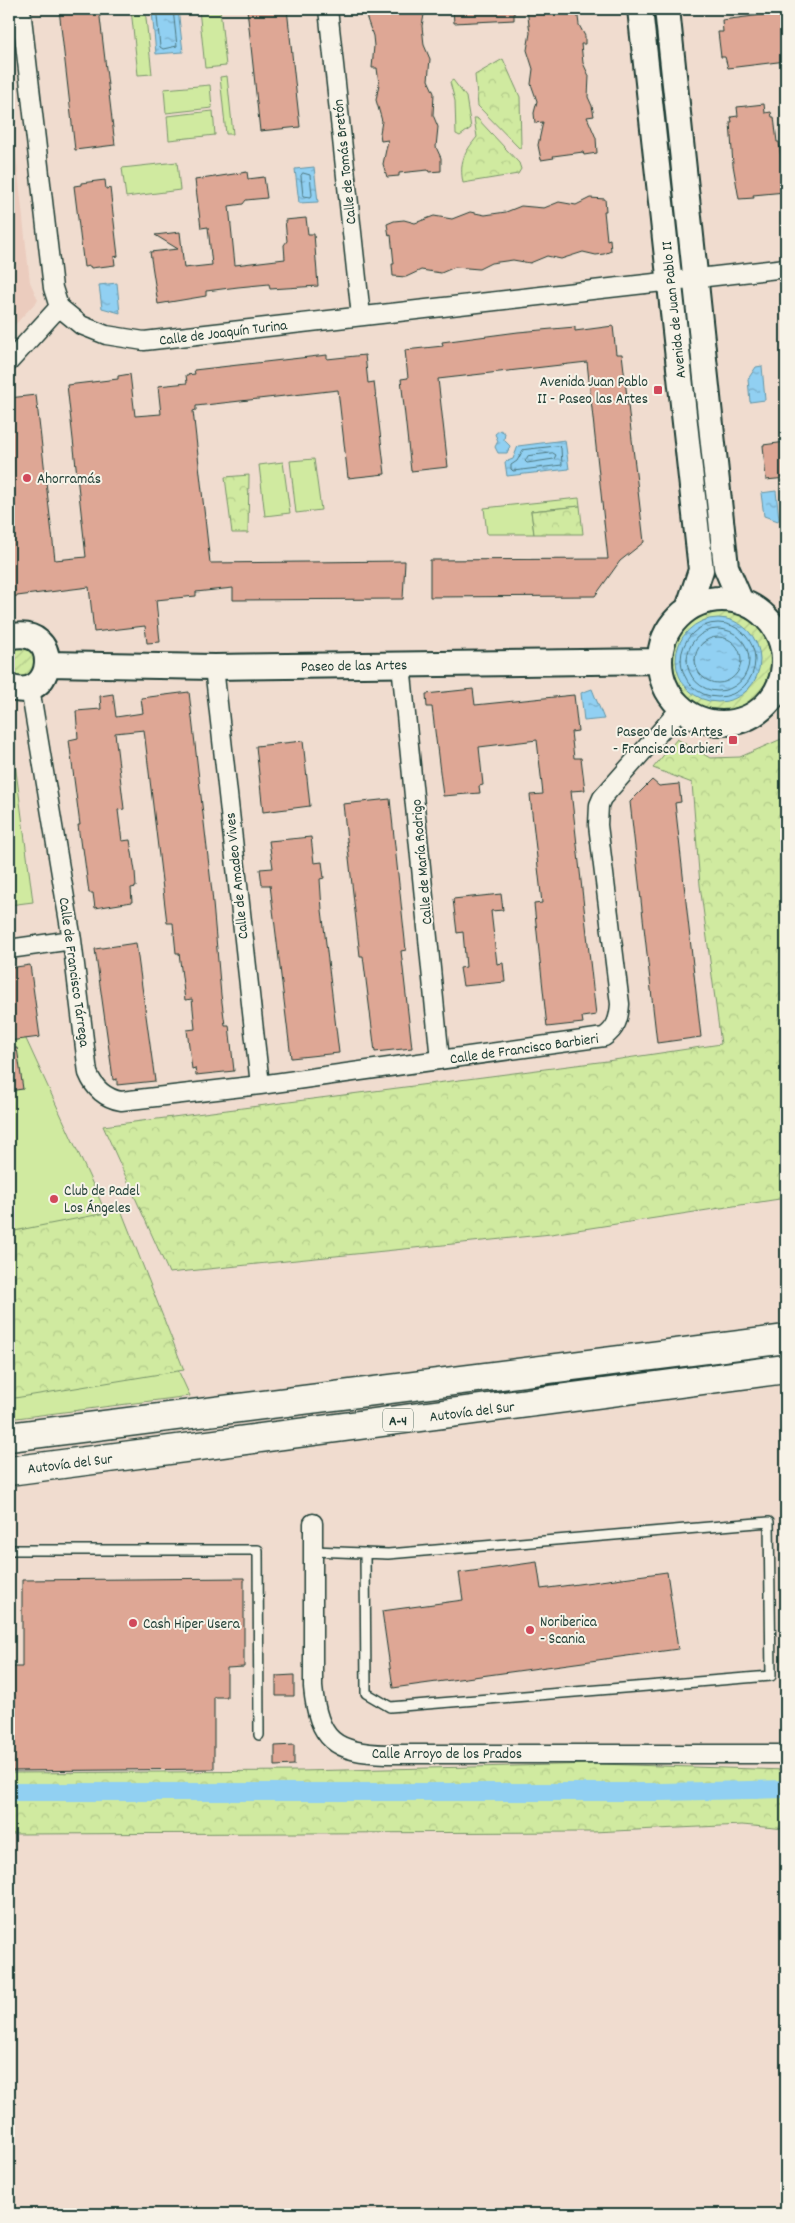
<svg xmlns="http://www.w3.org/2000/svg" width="795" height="2223" font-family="Dekko,sans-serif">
<defs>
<pattern id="forest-crowns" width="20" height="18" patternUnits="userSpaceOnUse" patternTransform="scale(1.25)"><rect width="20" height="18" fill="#d0eaa0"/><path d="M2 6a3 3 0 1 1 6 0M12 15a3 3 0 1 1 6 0" fill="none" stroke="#b2ca8a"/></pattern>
<pattern id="garden-furrows" width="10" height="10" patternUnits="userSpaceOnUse" patternTransform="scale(1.25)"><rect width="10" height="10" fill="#d0eaa0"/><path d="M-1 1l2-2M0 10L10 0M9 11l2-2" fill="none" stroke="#b2ca8a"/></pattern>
<pattern id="water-ripples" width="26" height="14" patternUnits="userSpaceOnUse" patternTransform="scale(1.25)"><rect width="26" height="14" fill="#91d0f2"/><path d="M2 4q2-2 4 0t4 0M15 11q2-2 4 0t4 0" fill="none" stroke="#76aac5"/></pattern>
</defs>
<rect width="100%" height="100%" fill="#f0dccf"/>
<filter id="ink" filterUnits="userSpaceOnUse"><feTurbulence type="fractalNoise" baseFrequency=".02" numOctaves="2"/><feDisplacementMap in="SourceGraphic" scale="10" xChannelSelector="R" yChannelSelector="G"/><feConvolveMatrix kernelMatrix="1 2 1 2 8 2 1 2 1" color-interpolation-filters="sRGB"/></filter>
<g filter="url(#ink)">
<path fill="#ebccbe" d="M9,91L30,282L38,300L9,331Z"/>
<path fill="#d0eaa0" stroke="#78946a" d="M131,9H145L152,74L138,75Z
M199,9H220L226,66L205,68Z
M652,9H656L680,233L676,234Z
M227,76L233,134H226L220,77Z
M453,80L466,97L471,128L460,136L456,134L455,101L450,82Z
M210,85L212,108L166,113L164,89Z
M213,111L215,135L169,140L167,116Z
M177,162L180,190L126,197L122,168Z
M690,328L715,560L711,561L687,329Z
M314,459L321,510L296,513L290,461Z
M283,462L290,513L265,516L259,465Z
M579,498L580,506L531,511L534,534H487L484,508Z
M9,717L33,902L9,905Z
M9,1002L190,1396L9,1419Z"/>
<path fill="url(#forest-crowns)" stroke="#78946a" d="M503,59L520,97L521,147L519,148L478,106L475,75Z
M474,118H477L519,163L521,169L518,174L463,183C459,162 464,153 477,137Z
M249,475L248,533H232L225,477Z
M580,506L583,534H534L531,511Z
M786,737V1198L551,1234L169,1273L103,1126L607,1061L721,1044L700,885L692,783L653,768L677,739L710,758L740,757Z
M121,1210L184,1370L9,1399V1232Z
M599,1764L786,1770V1829L742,1825L593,1832L9,1834V1773L301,1771Z"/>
<path fill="url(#garden-furrows)" stroke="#78946a" d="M673 661a49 49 0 1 1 98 0a49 49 0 1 1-98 0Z
M23,647C38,652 37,665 29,677L14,679L9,675V651L12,648Z"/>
<path fill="url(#water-ripples)" stroke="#6395a6" d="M178,9L183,52L156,54L152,11Z
M314,167L318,202L299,203L295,169Z
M117,283L120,313L102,308L99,285Z
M762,366L765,400L750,402L748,379L756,367Z
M500,430L505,433L504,440L510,446L507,453H498L495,447L498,441L495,434Z
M565,440L569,469L507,476L505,462L513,459L518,446Z
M776,491L779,519L778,521L764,516L761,493Z
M676 660a42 42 0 1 1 84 0a42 42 0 1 1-84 0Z
M592,689L604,719L584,721L581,693Z"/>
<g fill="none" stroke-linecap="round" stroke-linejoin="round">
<path stroke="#4d7880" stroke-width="1" d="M159,9L157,16L160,47L163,49L177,46L173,9
M303,173L310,175L312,195L311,197L303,196L301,176Z
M559,446L561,448L562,465L513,471L511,469V465L517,461L523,450Z
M553,453L556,455L554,459L527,463L525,461L528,456Z
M681 660a37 37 0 1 1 74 0a37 37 0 1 1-74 0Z
M687 660a31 31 0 1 1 62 0a31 31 0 1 1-62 0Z
M695 660a23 23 0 1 1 46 0a23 23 0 1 1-46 0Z"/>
<path stroke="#91d0f2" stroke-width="18" d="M9,1792H663L786,1789"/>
</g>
<path fill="#dea795" stroke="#1f3d34" d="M59,9H99L115,145L75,150Z
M247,9H287L300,127L260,131Z
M370,9H425L422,26L424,45L430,59L428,80L434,93L433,115L438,127L436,147L441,158V171L429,172L428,170L399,173V176L387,177L383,164L388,140L381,141L380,133L382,121L376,100L379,84L377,68H372L374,46L373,36L366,16L371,15Z
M453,9H514V20L454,23Z
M527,9H577L579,25L585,36V44H581L583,63L589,76L588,97L592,106L594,116L587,117L596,138L597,153L584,155L583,152L553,156L554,158L541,160L538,145L543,122L535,123L534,113L537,101L531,84L533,69L527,50L530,33Z
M786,12V61L728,68L725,57H721L718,32H723L722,20Z
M764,104L765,113L771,112L772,117H774L777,142H779L785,192L753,195L754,198L739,199L733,165L730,122H732L731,117L738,116L737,107Z
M247,172L248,179L264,177L267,198L246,200L243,204L229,206L235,265L285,259L284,245L287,241L285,220L306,218L308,234H314L318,286L270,289L269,284L238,287L206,291V296L158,304L150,252L178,249L155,235L180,232L184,268L212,265L208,227L201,228L195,180Z
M105,180L106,189L110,188L118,256L114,257L115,265L91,268L90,266L84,267L74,186L81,185V183Z
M590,198L605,199L606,211H604L607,240L610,239L611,251L604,254L596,255L583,252L561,259L547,256L530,263L513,260L491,263L479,269L455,267L441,273L421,270L406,277L393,276L392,264H394L391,235L389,236L387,224L394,221L404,220L415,223L434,216L452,219L470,212L485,215L506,212L521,206L544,208L559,202L576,205Z
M613,326L616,354H622L644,542L620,561L595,596L430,597V560L608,559L587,362L438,379L448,467L411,471L401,379L408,378L405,350L443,346L442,342L457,340L518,332L575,327V331Z
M327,355V359L365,355L368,383L374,382L385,474L348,478L338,390L196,406V410L193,411L210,563L405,561L403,599L233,600V588L196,592V596L156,600L160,642L147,643L145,626L94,632L89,587L9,597V398L36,395L55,560L86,557L67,385L118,379V376L130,374L135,416L161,414L158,386L187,383L186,375L195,374L194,370Z
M786,442V478L766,480L763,445Z
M473,689L475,705L574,695L578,731L571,732L574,758H581L585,790L571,791L596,1015L582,1017L583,1023L547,1027L534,904L542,903L530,795L543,794L537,740L479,747L483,785L479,786L480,793L443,796L432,707H427L426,694Z
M189,692L212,892L221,995L225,1025H229L234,1071L196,1075L195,1068L192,1069L187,1030L195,1029L192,999L185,1000L179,953H176L173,923H167L144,730L115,733L124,809L118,810L120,826L122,841L130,840L135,871L136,887L131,888L132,902L95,908L93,893H89L83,848H81L78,825H80L69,740L78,738L76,711L101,709L100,696L113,694L116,717L143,713L141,698Z
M303,741L310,806L263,812L256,746Z
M652,780L659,786L679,784L681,802L675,803L701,1037L657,1043L630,802Z
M390,799L406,950L401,951L412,1048L375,1052L363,956H360L343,804Z
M311,837L314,863L322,862L324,878L320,879L322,910L339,1053L291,1058L270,885H262L260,869L273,868L269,841Z
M501,894L503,910L491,911L497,964L503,963L505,982L463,986L460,968L466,967L463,932L457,933L453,899Z
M136,943L155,1081L117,1085V1079L113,1080L112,1071L95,949Z
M30,965L40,1037L9,1041V968Z
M9,1048H17L23,1089L9,1091Z
M537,1562L541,1589L667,1572L678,1649L393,1688L382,1611L463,1600L459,1573Z
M244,1578V1667L227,1668V1697H214V1769L9,1771V1667H22V1580Z
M294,1675V1696H276V1676Z
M294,1745V1765L275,1766V1746Z"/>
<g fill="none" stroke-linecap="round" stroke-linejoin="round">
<defs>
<path id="lane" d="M9,1550H258L259,1735
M313,1551L388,1554L769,1522L771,1676L390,1707L366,1693L365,1553"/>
<path id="street" d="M21,9L53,288L59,307L81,325L106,335L144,341L786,268
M328,9L361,316
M9,362L59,307
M401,664L440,1060
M214,667L260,1085
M30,688L72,940L88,1073C94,1088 105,1098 121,1101L260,1085L604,1037C616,1029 619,1019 620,1004L598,825L599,805L602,798L681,708
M9,949L72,940
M313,1523V1687C318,1740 335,1753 387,1754H786"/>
<path id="secondary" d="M640,9L701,570L688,609
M667,9L726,567L741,602
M660 661a62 62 0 1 1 124 0a62 62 0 1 1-124 0Z
M9,637C64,623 55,705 9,687
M48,664L214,667L660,661"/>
<path id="highway" d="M9,1437L786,1339
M9,1471L786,1369"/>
</defs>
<use href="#lane" stroke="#1f3d34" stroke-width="12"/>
<use href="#street" stroke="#1f3d34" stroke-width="21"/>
<use href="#secondary" stroke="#1f3d34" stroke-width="28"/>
<use href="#highway" stroke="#1f3d34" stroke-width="31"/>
<use href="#lane" stroke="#f7f3e8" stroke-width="9"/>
<use href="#street" stroke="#f7f3e8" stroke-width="18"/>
<use href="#secondary" stroke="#f7f3e8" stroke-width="24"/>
<use href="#highway" stroke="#f7f3e8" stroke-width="28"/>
</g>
</g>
<g fill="#d1495b" stroke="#f7f3e8" stroke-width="2">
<rect x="653" y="385" width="10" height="10" rx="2.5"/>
<circle cx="27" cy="478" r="5"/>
<rect x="728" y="735" width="10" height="10" rx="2.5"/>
<circle cx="54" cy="1199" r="5"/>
<circle cx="133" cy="1623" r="5"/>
<circle cx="530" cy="1630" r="5"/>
</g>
<g text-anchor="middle" stroke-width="4" stroke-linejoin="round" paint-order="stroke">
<rect fill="#f7f3e8" stroke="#60746a" stroke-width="1" x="383" y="1408.5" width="30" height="23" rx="4"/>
<g font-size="14" font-weight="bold" fill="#1f3d34">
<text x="398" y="1425">A-4</text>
</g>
<g font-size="15" fill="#1f3d34" stroke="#f7f3e8">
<text transform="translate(344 162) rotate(-96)" y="5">Calle de Tomás Bretón</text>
<text transform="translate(673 310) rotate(-96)" y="5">Avenida de Juan Pablo II</text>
<text transform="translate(223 332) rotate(-7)" y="5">Calle de Joaquín Turina</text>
<text transform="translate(354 665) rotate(-1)" y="5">Paseo de las Artes</text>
<text transform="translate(421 862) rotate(-95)" y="5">Calle de María Rodrigo</text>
<text transform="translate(236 876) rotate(-96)" y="5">Calle de Amadeo Vives</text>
<text transform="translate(75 972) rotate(82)" y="5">Calle de Francisco Tárrega</text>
<text transform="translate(524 1048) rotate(-8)" y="5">Calle de Francisco Barbieri</text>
<text transform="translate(472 1411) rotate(-7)" y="5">Autovía del Sur</text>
<text transform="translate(70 1463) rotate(-7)" y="5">Autovía del Sur</text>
<text x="447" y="1758">Calle Arroyo de los Prados</text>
</g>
<g font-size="15" fill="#1f3d34" stroke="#f7f3e8" text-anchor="start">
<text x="648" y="386" text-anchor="end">Avenida Juan Pablo<tspan x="648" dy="17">II - Paseo las Artes</tspan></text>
<text x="37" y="483">Ahorramás</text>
<text x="723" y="736" text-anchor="end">Paseo de las Artes<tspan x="723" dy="17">- Francisco Barbieri</tspan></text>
<text x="64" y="1195">Club de Padel<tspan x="64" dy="17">Los Ángeles</tspan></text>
<text x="540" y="1626">Noriberica<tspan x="540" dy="17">- Scania</tspan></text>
<text x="143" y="1628">Cash Hiper Usera</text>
</g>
</g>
<rect width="795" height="2223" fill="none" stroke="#f7f3e8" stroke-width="30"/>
<rect x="15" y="15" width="765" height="2193" fill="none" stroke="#1f3d34" stroke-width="2" filter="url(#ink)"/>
</svg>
